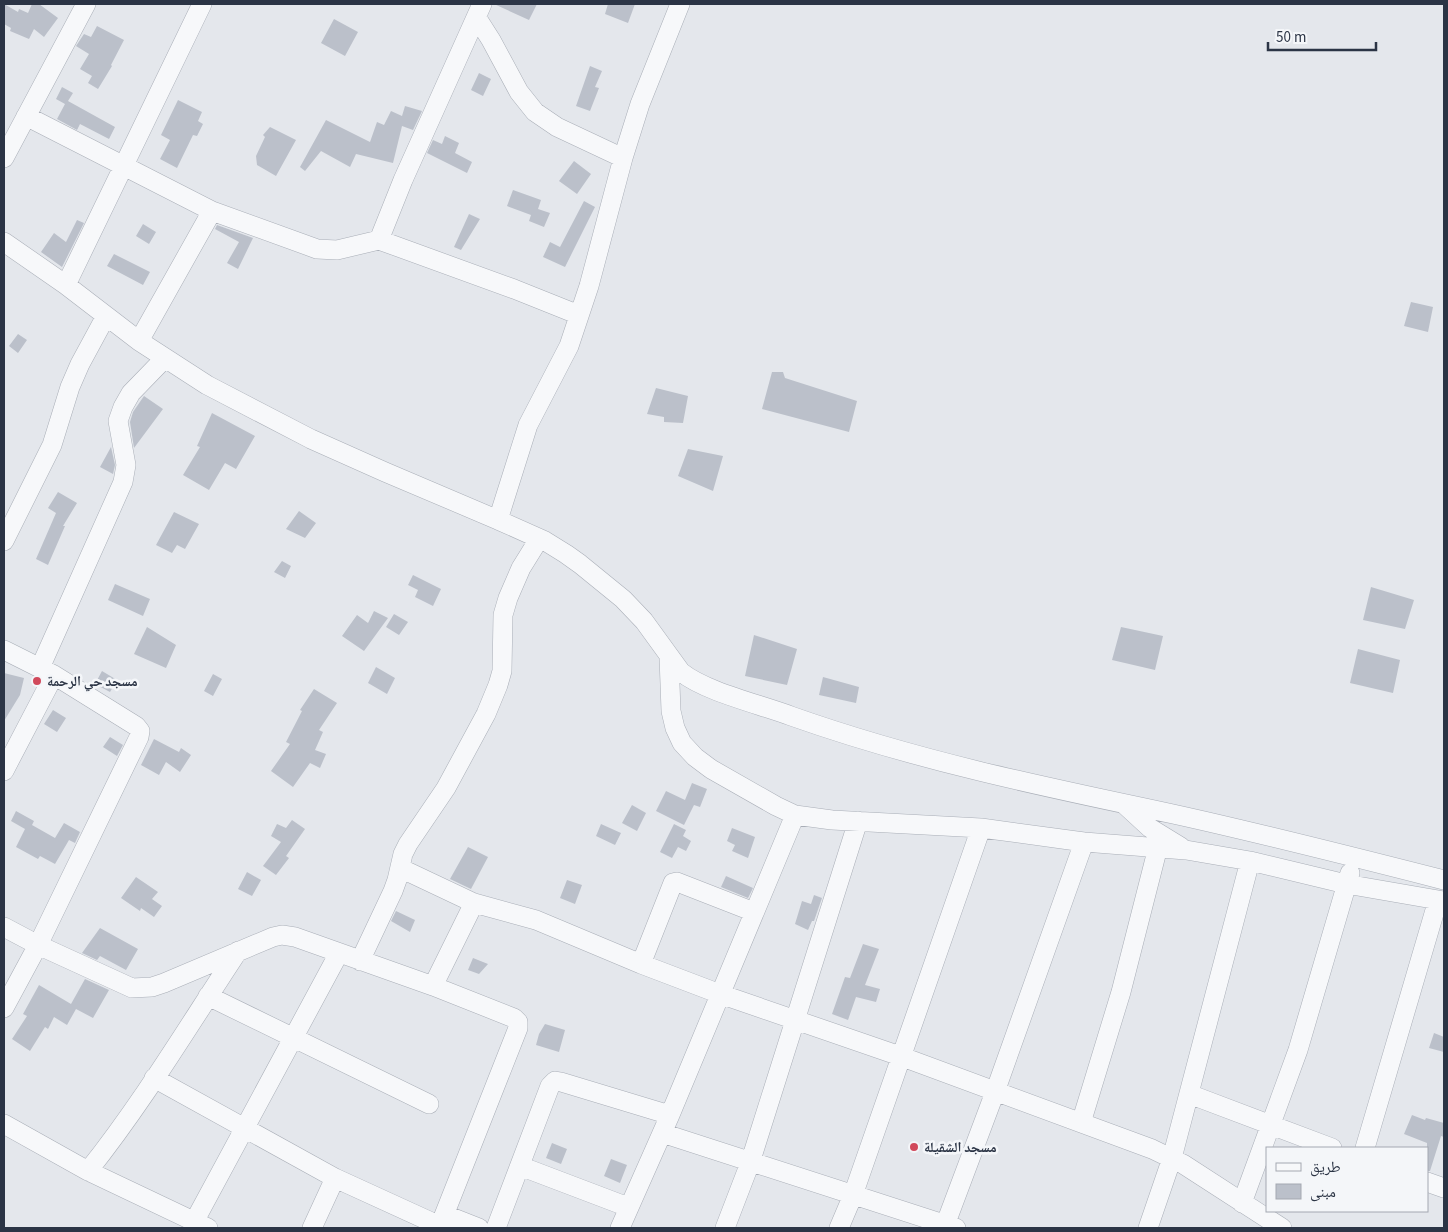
<svg xmlns="http://www.w3.org/2000/svg" width="1448" height="1232" font-family="'Source Sans 3','Noto Naskh Arabic',sans-serif">
<rect width="100%" height="100%" fill="#e4e7ec"/>
<path fill="#bbc0ca" d="M4,4L18,12L19,9L28,13L32,4H39L58,18L44,37L34,29L29,39L10,31L11,28L4,24Z
M494,4H537L529,20Z
M608,4H635L628,23L605,14Z
M334,19L358,32L345,56L321,43Z
M97,26L124,40L111,65L112,66L98,89L88,83L92,76L80,69L89,54L76,46L84,34L91,37Z
M590,66L602,71L595,87L599,88L590,111L576,106Z
M479,73L491,79L483,96L471,90Z
M62,87L73,93L68,101L115,127L109,139L80,124L77,130L57,119L65,104L56,99Z
M178,100L202,112L198,121L203,124L197,136L193,135L177,168L160,159L170,140L161,135Z
M405,106L422,111L413,130L402,126L393,163L356,154L350,167L321,151L305,171L300,167L326,120L370,142L377,122L384,125L391,111L402,116Z
M270,127L296,140L276,176L257,165L256,156L265,137L263,135Z
M445,136L459,143L455,153L472,162L467,173L427,153L433,140L442,144Z
M574,161L591,174L577,194L559,181Z
M513,190L541,200L538,209L550,213L544,227L529,221L531,215L507,206Z
M584,201L595,207L565,267L543,257L550,242L560,247Z
M469,214L480,219L461,250L454,247Z
M77,220L84,223L62,267L41,252L54,233L66,242Z
M143,224L156,232L149,244L136,236Z
M217,225L253,238L238,269L227,263L239,242L215,229Z
M114,254L150,272L143,285L107,266Z
M1411,302L1433,307L1428,332L1404,326Z
M18,334L27,340L18,353L9,346Z
M772,372H783L785,378L857,401L849,432L762,409Z
M656,388L688,396L683,423L664,422V417L647,414Z
M144,396L163,409L134,448L130,422L133,412Z
M212,413L255,436L236,469L225,463L209,490L183,475L200,447L197,446Z
M111,447L115,465L113,474L100,467Z
M688,449L723,456L713,491L678,476Z
M58,492L77,503L63,526H65L48,565L36,559L56,513L48,508Z
M299,511L316,523L305,538L286,529Z
M174,512L199,524L185,549L177,545L172,553L156,545Z
M282,561L291,566L285,578L274,572Z
M413,575L441,589L433,606L415,597L418,590L408,585Z
M115,584L150,599L143,616L108,600Z
M1371,587L1414,600L1405,629L1363,620Z
M374,611L388,618L364,651L342,636L357,615L368,623Z
M394,614L408,622L399,635L386,627Z
M147,627L176,645L166,668L134,654Z
M1121,627L1163,636L1155,670L1112,660Z
M754,635L797,649L787,685L745,676Z
M1358,649L1400,660L1393,693L1350,683Z
M376,667L395,678L387,694L368,683Z
M102,671L117,680L110,692L95,684Z
M4,673L24,678L20,695L4,721Z
M213,674L222,679L213,696L204,691Z
M823,677L859,687L856,703L819,695Z
M314,689L337,703L319,730L323,732L315,750L326,754L320,768L310,763L293,787L271,771L290,744L286,742L302,711L300,710Z
M53,710L66,718L57,732L44,724Z
M110,737L123,745L117,756L103,747Z
M154,739L179,752L181,748L191,755L180,772L166,762L159,775L141,765Z
M692,783L707,789L700,807L694,805L684,825L656,811L666,791L685,800Z
M632,805L646,813L637,831L622,823Z
M16,811L34,821L32,825L55,838L64,823L80,832L75,843L69,840L55,864L40,856L38,859L16,847L25,829L11,821Z
M292,820L305,829L286,856L289,858L276,875L263,866L281,842L271,836L277,824L286,828Z
M601,824L621,833L615,845L596,836Z
M674,824L686,830L683,836L691,841L686,851L678,847L672,858L660,852Z
M732,828L755,837L748,858L732,851L735,845L727,841Z
M468,847L488,857L471,889L450,879Z
M247,872L261,880L252,896L238,889Z
M726,876L753,888L748,898L721,887Z
M136,877L158,892L152,899L162,906L154,917L141,908L140,911L121,898Z
M567,880L582,885L575,904L560,898Z
M814,895L822,898L814,921H812L808,930L795,924L802,901L811,904Z
M396,911L415,920L410,932L391,921Z
M100,928L138,949L126,970L100,956L97,960L82,953Z
M863,944L879,949L865,985L880,989L876,1002L856,997L848,1020L832,1014L845,977L850,978Z
M473,958L488,964L479,974L468,970Z
M85,979L109,990L93,1018L76,1009L67,1025L54,1017L48,1029L45,1027L30,1051L12,1039L27,1016L23,1014L39,985L71,1004Z
M545,1024L565,1030L559,1052L536,1045L539,1034Z
M1434,1033L1444,1037V1052L1429,1048Z
M1412,1115L1425,1120L1426,1118L1444,1123V1137L1441,1136L1430,1171H1427V1143L1404,1134Z
M552,1143L567,1149L561,1164L546,1158Z
M611,1159L627,1165L620,1183L604,1176Z"/>
<g fill="none" stroke-linecap="round" stroke-linejoin="round">
<defs>
<path id="minor" d="M680,4L640,104L623,158L589,286L569,346L528,425L498,520L545,541L566,554L580,564L623,599L644,621L681,672C706,692 759,704 791,716C915,760 1044,787 1173,814C1264,834 1354,857 1444,880
M477,18L491,40L519,92L535,112L557,127L623,158
M26,116L212,211L317,249L337,250L379,240L514,289L579,315
M4,158L86,4
M379,240L403,180L482,4
M4,242L66,285L139,341L207,385L311,439L385,472L498,520
M66,285L202,4
M139,341L212,211
M4,541L52,445L70,387L80,364L106,316
M4,650L54,675L136,726L140,731L139,737L38,945L4,1008
M669,657L671,711L675,728L682,743L695,757L711,769L776,806L795,815L832,820L981,828L1084,842L1186,850L1250,861L1346,884L1444,901
M40,668L123,482L126,465L118,421L123,407L131,393L164,359
M4,771L54,675
M1125,805L1150,828L1181,847
M400,868L474,903L536,920L641,964L720,994L900,1056L1152,1149L1183,1164L1282,1228
M4,927L38,945L132,988L152,987L164,983L273,937L282,935L295,937L433,986L514,1018L518,1022V1028L439,1228
M360,961L393,891L397,880L403,854L408,844L446,788L486,714L498,685L502,671L503,615L508,598L521,568L539,539
M641,964L673,883L677,882L754,912
M433,986L474,903
M208,996L429,1104
M154,1078L335,1178L440,1226
M1189,1094L1332,1148
M1081,1123L1121,992L1158,847
M4,1124L88,1171L208,1228
M662,1133L956,1228
M1365,1148L1438,900
M520,1166L628,1207
M88,1171C143,1102 189,1025 238,951
M1427,1182L1444,1188
M1242,1203L1298,1050L1350,873
M446,1215L479,1228
M194,1222L339,953
M312,1228L335,1178
M496,1228L550,1086L555,1081L561,1082L670,1115
M620,1228L670,1115L795,815
M725,1228L750,1163L858,821
M839,1228L853,1195L981,828
M944,1228L995,1092L1084,842
M1148,1228L1172,1158L1250,861"/>
</defs>
<use href="#minor" stroke="#a9aeb7" stroke-width="20"/>
<use href="#minor" stroke="#f7f8fa" stroke-width="19"/>
</g>
<g fill="#d1495b" stroke="#f4f6f9" stroke-width="2">
<circle cx="37" cy="681" r="5"/>
<circle cx="914" cy="1147" r="5"/>
</g>
<g text-anchor="middle" stroke-width="5" stroke-linejoin="round" paint-order="stroke">
<g font-size="14" font-weight="bold" fill="#2b3445" stroke="#f4f6f9" text-anchor="start">
<text x="47" y="686">مسجد حي الرحمة</text>
<text x="924" y="1152">مسجد الشقيلة</text>
</g>
</g>
<rect width="1448" height="1232" fill="none" stroke="#2b3445" stroke-width="10"/>
<rect x="1266" y="1147" width="162" height="65" fill="#f4f6f9" stroke="#a4a8b1"/>
<rect x="1276" y="1163" width="25" height="8" fill="#f7f8fa" stroke="#a4a8b1"/>
<text x="1310" y="1172" font-size="15" fill="#2b3445">طريق</text>
<rect x="1276" y="1184" width="25" height="15" fill="#bbc0ca" stroke="#a4a8b1"/>
<text x="1310" y="1197" font-size="15" fill="#2b3445">مبنى</text>
<path d="M1268 42v8h108v-8" fill="none" stroke="#2b3445" stroke-width="2.5"/>
<text x="1276" y="42" font-size="15" fill="#2b3445" stroke="#f4f6f9" stroke-width="4" paint-order="stroke">50 m</text>
</svg>
